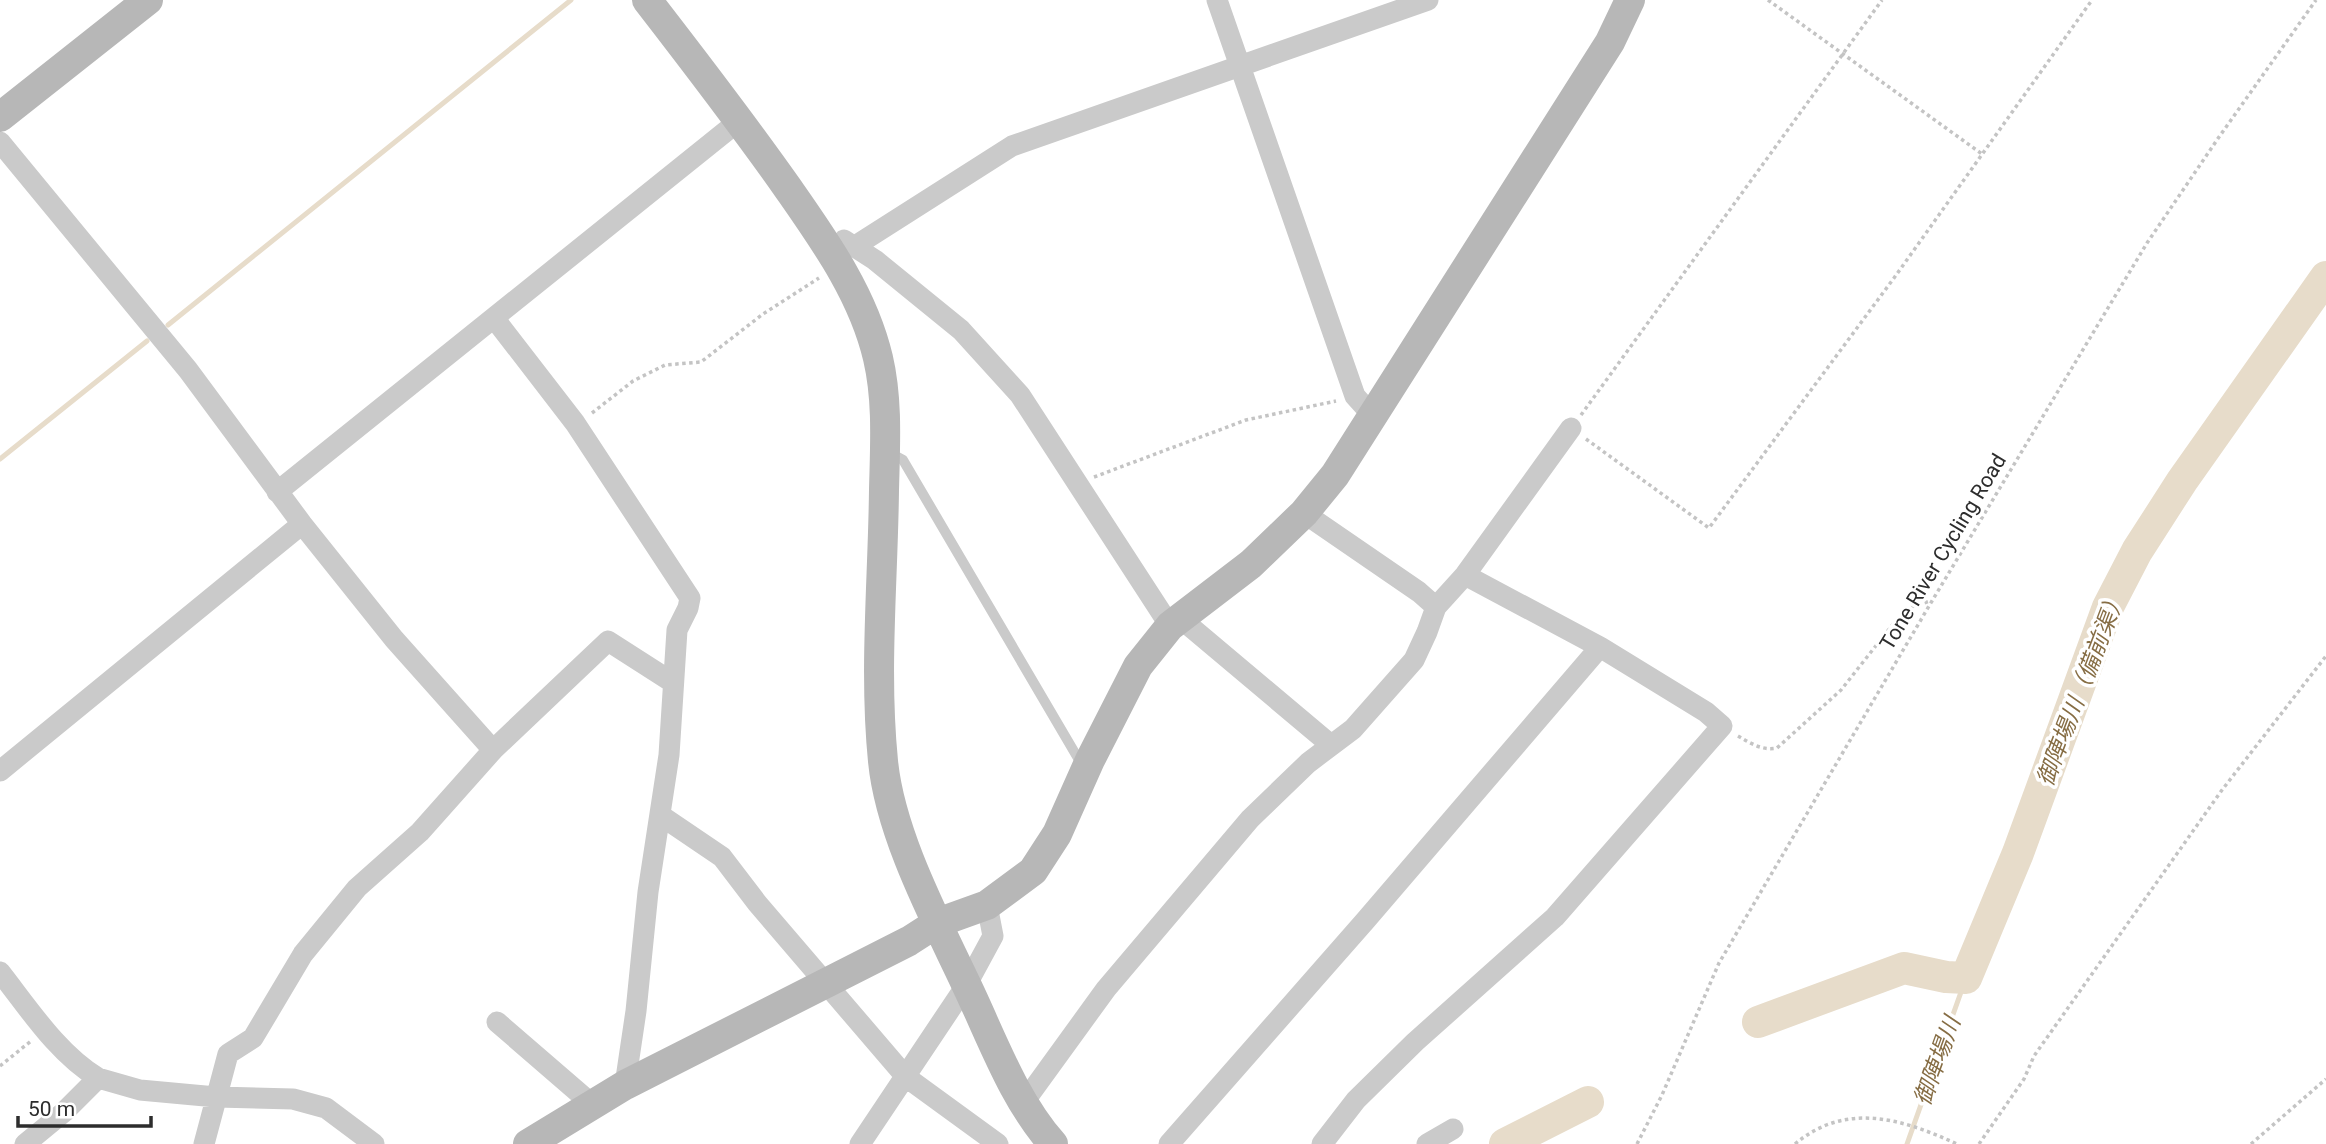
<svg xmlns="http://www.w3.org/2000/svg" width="2326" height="1144" font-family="Roboto,'Noto Sans JP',sans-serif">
<rect width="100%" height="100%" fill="#fff"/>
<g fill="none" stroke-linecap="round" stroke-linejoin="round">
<path stroke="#e7dcca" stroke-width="5" d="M168,325L571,0
M0,459L147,341
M1907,1144L1966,978"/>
<path stroke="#e7dcca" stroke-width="32" d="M1758,1022L1904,968L1946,977L1966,978L2018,853L2108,607L2137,551L2182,481L2326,277
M1505,1144L1588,1102"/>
<path stroke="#c4c4c4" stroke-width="3.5" stroke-dasharray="3.5 3.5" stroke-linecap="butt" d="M1768,0L1982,154
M592,413L633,381L665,365L701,362L763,314L819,278
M1581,415L1882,0
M1586,439L1709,528L1894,278L2092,0
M1094,477L1246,420L1336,401
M1738,736C1750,743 1762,751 1777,748L1841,690L1905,609L1930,601
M0,1066L31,1041
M1637,1144L1662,1095L1719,963L1932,601L2147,243L2219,137L2316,0
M1795,1144C1846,1101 1903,1119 1957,1144
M1979,1144L2024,1079L2034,1056L2222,790L2326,656
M2251,1144L2326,1079"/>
<path stroke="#cacaca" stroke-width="10" d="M890,453L903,460L1082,765"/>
<path stroke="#cacaca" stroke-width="21" d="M1217,0L1355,396L1373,416
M0,142L188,370L302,524L394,639L493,750
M844,240L875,260L961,330L1020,395L1170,626
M855,246L1012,146L1428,0
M494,318L575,423L690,598L688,608L677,630L669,755L648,892L636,1011L625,1085
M277,492L740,120
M1304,513L1419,592L1436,607L1465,575L1571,428
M1180,618L1331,745
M0,771L302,524
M660,815L722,857L757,903L906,1077L998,1144
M0,972C29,1009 58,1054 98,1078
M497,1022L593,1105
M1024,1102L1106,989L1250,819L1308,763L1353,729L1414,660L1427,632L1436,607
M25,1144L64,1112L98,1078L140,1090L216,1097L293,1099L326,1108L374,1144
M204,1144L228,1054L253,1038L303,954L357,888L420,832L493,750L608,641L672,682
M860,1144L967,984L993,936L987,905
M1169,1144L1365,921L1600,647
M1322,1144L1356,1100L1415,1042L1555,917L1722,726L1706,712L1600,647L1465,575
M1427,1144L1453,1129"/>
<path stroke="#b7b7b7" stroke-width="30" d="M647,0C695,62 742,123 787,187C824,240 863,294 878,358C888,401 885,446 884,490C883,580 874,671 883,761C890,834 935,918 966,984C992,1038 1013,1099 1053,1144
M0,117L148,0
M528,1144L625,1085L909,941L937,923L987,905L1033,871L1057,834L1090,760L1138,666L1170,626L1251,564L1304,513L1335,475L1610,42L1630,0"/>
</g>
<g text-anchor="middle" stroke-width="7" stroke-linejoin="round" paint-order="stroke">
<g font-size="21" fill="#2d2d2d" stroke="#fff">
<text transform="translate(1943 552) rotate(-59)" y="7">Tone River Cycling Road</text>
</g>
<g font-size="23" font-style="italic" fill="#866d44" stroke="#fff">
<text transform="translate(2081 688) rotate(-69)" y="8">御陣場川（備前渠）</text>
<text transform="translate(1937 1061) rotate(-70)" y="8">御陣場川</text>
</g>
</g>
<path d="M18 1116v10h133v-10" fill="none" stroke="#2d2d2d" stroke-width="3.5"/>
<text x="28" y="1116" font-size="21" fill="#2d2d2d" stroke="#ffffff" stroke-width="5" paint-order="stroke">50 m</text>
</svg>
